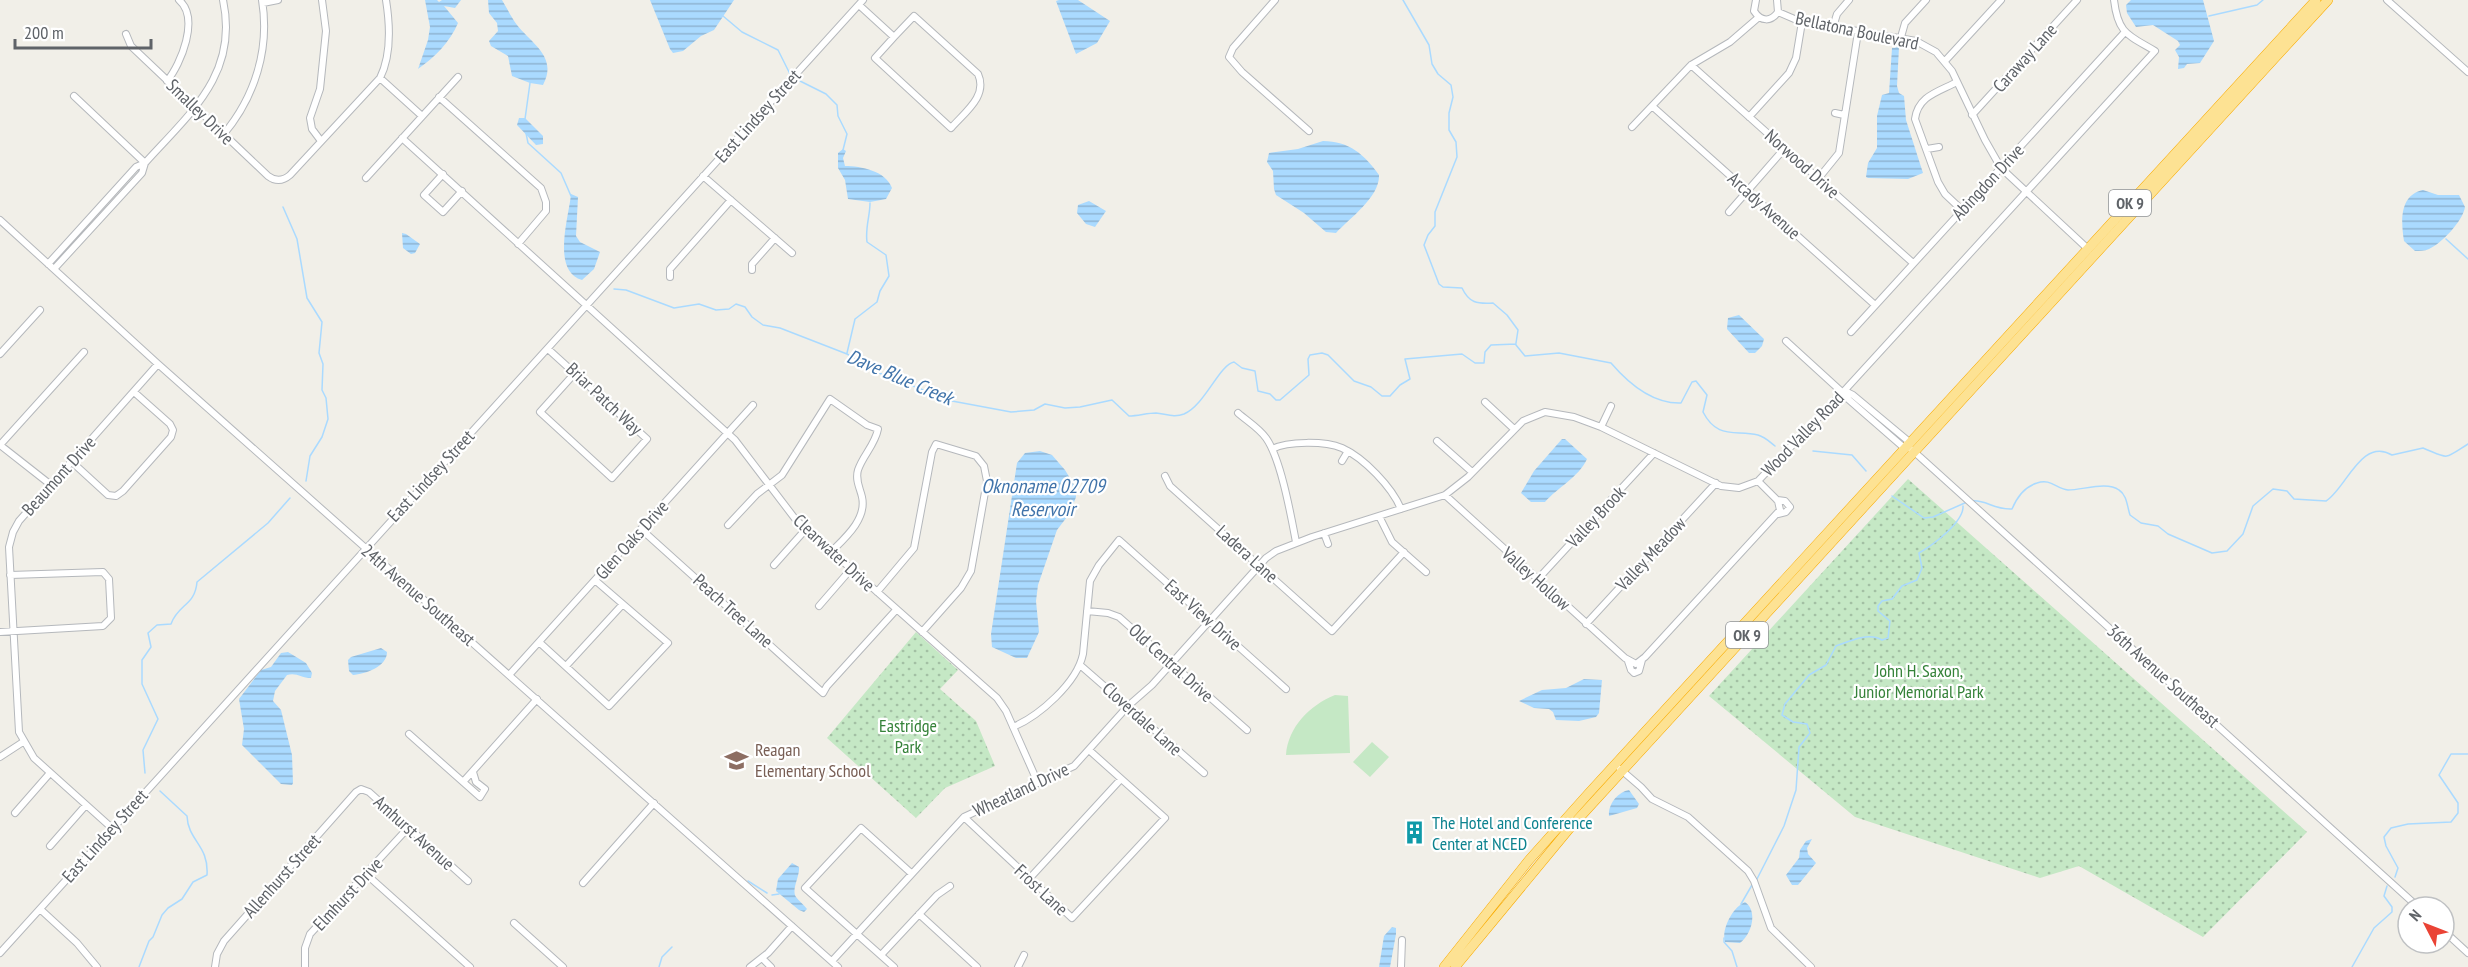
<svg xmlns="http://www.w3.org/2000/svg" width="2468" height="967" font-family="'PT Sans Narrow',sans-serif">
<defs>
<pattern id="grass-dots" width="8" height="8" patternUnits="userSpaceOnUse" patternTransform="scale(1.5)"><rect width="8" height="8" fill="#c5e8c5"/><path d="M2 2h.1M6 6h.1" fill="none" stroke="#a3c0a4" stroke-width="1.8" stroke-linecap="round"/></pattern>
<pattern id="water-rules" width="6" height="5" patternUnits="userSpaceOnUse" patternTransform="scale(1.5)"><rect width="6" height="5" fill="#aadaff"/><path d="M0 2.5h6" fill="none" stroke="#8eb4d2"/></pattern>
</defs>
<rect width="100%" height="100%" fill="#f1efe8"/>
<path fill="url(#grass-dots)" d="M1908,479L2307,832L2203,937L2079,866L2040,878L1855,817L1709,696Z
M916,632L958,670L940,689L976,721L995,766L945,788L916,818L827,738Z"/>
<path fill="#c5e8c5" d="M1335,695L1348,696L1350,753L1286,755C1288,727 1310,705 1335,695Z
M1372,742L1389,757L1370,777L1353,762Z"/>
<path fill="url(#water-rules)" d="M425,0H437L439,2L442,0H461L455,8L444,6L458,23C450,42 435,57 418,69L428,40L430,27Z
M488,0H502C507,8 511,17 517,25C532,44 558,57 543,85L530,83L512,76L508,56L491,46L489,41L498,31L497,23L489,13Z
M650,0H734L714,30L701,36L683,51L673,53L670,49Z
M1059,0H1078L1110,21L1097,43L1076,54L1056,1Z
M2131,0H2203L2214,41L2200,63L2187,64L2184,68L2178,69L2179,57L2175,50L2180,45L2178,41L2153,25L2136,27L2127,13L2126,5Z
M1899,47L1897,86L1899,93L1904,96L1906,120L1923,173L1908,179L1868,178L1866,177L1868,163L1877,148V116L1882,95L1889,93L1892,48Z
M519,118H525L543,136V144L536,145L517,125Z
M1323,141C1349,141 1365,155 1379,175C1380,197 1350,218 1336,233L1326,232L1304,213L1276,195L1274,189L1273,171L1267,162L1269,153L1298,149Z
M843,149L846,151L843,158L845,166C861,166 886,171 892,188L886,199L870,202L848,199L845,180L838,168V153Z
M2423,190L2438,195H2459L2465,207C2463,221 2441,244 2429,249C2425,251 2419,251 2415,251L2404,241C2401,222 2399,195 2423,190Z
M571,194L578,197L576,236L580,242L600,252L594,269L582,280C551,271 569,217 571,194Z
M1089,201L1106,211L1095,227L1086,224L1077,213L1078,205Z
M402,233L406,234L420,244L415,253L411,254L403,248Z
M1739,315L1764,339L1762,346L1755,353H1749L1727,329L1728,318Z
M1562,439H1565L1587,459C1578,478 1558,487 1545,502H1531L1521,493L1534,471Z
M1040,451L1052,455L1065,470L1076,488V497L1070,513L1057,530L1038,585L1036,601L1039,632L1027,658H1016L992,647L991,634L1017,463L1025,453Z
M381,648L387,652C387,667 365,674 353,675L349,671L348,660L351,657Z
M288,652L306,663L312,673L311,678C302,678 296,672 287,675L275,691L273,701L281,710L292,755L293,783L292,785L281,784L242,745L244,729L239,699L261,670L271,667L281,653Z
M1584,679L1602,680L1599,713L1596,717L1579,721L1556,720L1553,712L1549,709L1534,708L1519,701L1542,690L1566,688Z
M1629,790L1639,804L1637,808L1609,816C1608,804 1618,792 1629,790Z
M1812,839L1807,848L1808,854L1816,863L1798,885H1792L1786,875L1799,858L1800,850L1806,841Z
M792,863L799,867C800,876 791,890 796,897C799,901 804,905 807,909L804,912L799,910L776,891L778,879Z
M1745,902C1758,911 1752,934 1740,943L1725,942C1721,929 1733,907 1745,902Z
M1392,927L1396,928V934L1390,967H1379L1384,936Z"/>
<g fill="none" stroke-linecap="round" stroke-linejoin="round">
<path stroke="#aadaff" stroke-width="1.5" d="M1403,0L1429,45L1432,64L1438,74L1451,85L1453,97L1449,113V130L1456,142L1457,157L1435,212V226L1428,235L1424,245L1439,284L1443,287L1462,288C1469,303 1477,304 1493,303L1507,315L1518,330L1516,343
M723,16L742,32L778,50L790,74
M2209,16L2257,5L2263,0
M796,79L826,94L837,105L838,116L847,134L843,150
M525,119L530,83
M526,133L528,143L561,173L571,196
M283,207L297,239L307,298L322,322L319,353L323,364L322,390L326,398L328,419L322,437L310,456L306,481
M2446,239L2468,259
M614,289L626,290L674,308L699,304L716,310L729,309L736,304L745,307L752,317L763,325L780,328L847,354L879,373L952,401L1011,412L1034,410L1045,404L1065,408L1080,407L1112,400L1129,416C1138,416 1147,413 1156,413C1166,414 1174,418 1184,414C1205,405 1219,365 1234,362L1242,368L1255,371L1258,391L1270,394L1276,400H1280L1309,375L1308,359L1310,355L1322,353L1328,355L1354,381L1371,387L1382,396H1390L1400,385L1410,379L1405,359L1462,354L1475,363H1484L1485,352L1491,345L1516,344
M1516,345L1525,356L1559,353L1611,363C1629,384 1652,404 1681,403L1692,382L1696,381L1707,395L1703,412C1717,439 1734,430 1758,435C1765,437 1770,442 1775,446
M847,353L855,319L877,302L880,291L889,276L886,255L867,242C865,228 870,216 870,203
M1813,451L1852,455L1866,471
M1892,496L1924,518L1933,517L1967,502
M1971,501C1986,499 1993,510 2012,509C2017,497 2024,487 2037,483C2051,478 2056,489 2068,490C2083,490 2107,481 2119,490C2127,495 2127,506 2130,515L2141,523L2158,526L2168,534L2212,553L2227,551L2243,534L2253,506L2273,489L2287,491L2294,499L2326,501C2346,489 2361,437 2392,455L2423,448C2450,459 2443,460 2468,444
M145,773L143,750L158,719L142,684V660L151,647L148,633L157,625L171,624C178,604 195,606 197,582L268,523L290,498
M2395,877L2398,868L2386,846L2384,837L2391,828L2408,824L2451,822L2458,813V803L2439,775L2451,754H2468
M1757,879L1784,826L1796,790L1799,747L1810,733L1807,724L1793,722L1782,715L1785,704L1809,675L1826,665L1836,646C1850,641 1868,632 1882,640L1888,638L1890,621L1878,611V606L1882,601L1892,599L1902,586L1917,580L1922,568L1919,553C1933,545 1964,522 1963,506
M748,881L767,893
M772,895L779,894
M1741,904L1752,885
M1724,938V942L1732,951L1737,967
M139,967L149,941L153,937L162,915L168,908L182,899L193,882L207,875C209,845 188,841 187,816L160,791
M659,967L662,957L672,947
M2352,967L2374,928L2392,912V907L2384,896L2387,886"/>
<defs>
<path id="minor" d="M1275,0L1233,48L1229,57L1242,72L1309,131
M1756,0L1754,11C1761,22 1771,22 1778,12L1777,0
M2387,0L2468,72
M263,3L278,0
M859,5L894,37L875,58L951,128C965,112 988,96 978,74L914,16L894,37
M1778,12L1799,21L1916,41L1936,52L1952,71L1985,140L2001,168L2088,249
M1833,27L1837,14L1849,0
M126,34L131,46L268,176C276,182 283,181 290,175L380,78C392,54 390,25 386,0
M1901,37L1905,23L1926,0
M1945,61L2001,0
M1691,65L1913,263
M380,78L422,116
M167,81C181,64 200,18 179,0
M1957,82C1938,92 1918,96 1915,119L1938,182L1945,194L1962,210
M74,96L145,163
M439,97L541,188L546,202V211L518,244
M1652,106L1875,305
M1835,113L1844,115
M1972,115L2077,0
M1749,117L1789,73L1796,58L1802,22
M1632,127L1691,65L1730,42L1759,17
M223,135C255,97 270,49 262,0
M402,138L735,440L796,520L997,698L1006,711L1038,783
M321,141L312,129L310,118L320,89L326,31L322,0
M1927,149L1939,147
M443,174L424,195L443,212L462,191
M703,176L792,253
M366,178L458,77
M1818,179L1839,153L1858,32
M1729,212L1784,149
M0,220L158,364L838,967
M48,264L136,167L145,163C190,113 239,74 223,0
M54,269L142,173L145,163
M752,270V264L775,238
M670,277V269L731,200
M1851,332L2124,33
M1786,341L1843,393
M548,349L647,439L612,478L540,412L575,373
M0,354L40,310
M1844,391L1848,399L1902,446H1907L1920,457L2418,907
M1845,391L1853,395L1907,440V446
M1485,402L1514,429
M1238,413C1247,421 1259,428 1266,438C1281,459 1291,516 1296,542
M1601,427L1611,406
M1437,441L1472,472
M0,445L84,352
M0,445L51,485
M1272,449C1288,441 1325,441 1342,448C1364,458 1392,487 1401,509
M1342,461L1348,451
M72,462L108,495L116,496L123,491L171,437L173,430L170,424L134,392
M1165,476L1170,486L1332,631L1404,552
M1445,495L1625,658L1636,664L1645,657L1780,510L1778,501L1758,481
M1777,500L1785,501L1790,507L1786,512L1778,514
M1379,516L1392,542L1426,572
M728,525L757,494L782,475L830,399L867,425L878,429C875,445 863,455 858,470C855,480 860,488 862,497C867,519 845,538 831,552
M642,530L823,693L827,686L896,610
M1324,533L1328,544
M774,565L806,529
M1537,580L1654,453
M877,592L914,548L932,452L936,444L976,456L984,466L987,481L971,571L961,588L922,632
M819,606L851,569
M1087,611L1108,613L1119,617L1247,730
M1586,624L1716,483
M0,632L103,626L111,618L109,579L103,572L10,575
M539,642L609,706L668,643L596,581
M1628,661L1631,670L1634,673L1639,671L1642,660
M1080,665L1204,773
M566,666L622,605
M509,675L753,405
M1013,727C1039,716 1077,683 1083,654L1090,581L1099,565L1119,540L1286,689
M409,734L480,797L485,789L476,782L473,772
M0,757L23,742
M1620,769L1641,787L1652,799L1688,817L1748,871L1754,881L1771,928L1811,967
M463,782L537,699
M15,813L50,773
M964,817L1072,918L1165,818L1089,750
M113,829L34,758L19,732L9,547L13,532L19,521L158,364
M50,846L86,805
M366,874L470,967
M1029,879L1121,779
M583,883L654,803
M40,909L77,943L97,967
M919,914L977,967
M514,923L563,967
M2444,931L2468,953
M0,953L863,0
M881,955L937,895L950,886
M762,958L771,967
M832,961L964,817L1074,766L1128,706L1152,685L1266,558L1276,551L1312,537L1445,495L1468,477L1523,421L1545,412L1574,417L1601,427L1721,486L1739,488L1758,481L1844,391L2155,51C2128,35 2118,34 2114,0
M215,967L217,954L224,941L356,792L361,789L369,792L468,881
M305,967V948L310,934L408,828
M750,967L768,953L792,926
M894,967L805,888L861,828L911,873
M1018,967L1024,955
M1401,967L1402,940"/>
<path id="highway" d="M1444,967L1529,860L1588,794L2316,0
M1455,967L1569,829L2328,0"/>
</defs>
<use href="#minor" stroke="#b5b8bc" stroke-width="8"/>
<use href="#highway" stroke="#f9ab00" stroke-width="10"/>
<use href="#minor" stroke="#fff" stroke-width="6"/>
<use href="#highway" stroke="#fde293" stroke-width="9"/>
</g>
<defs>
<symbol id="school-bare" viewBox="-9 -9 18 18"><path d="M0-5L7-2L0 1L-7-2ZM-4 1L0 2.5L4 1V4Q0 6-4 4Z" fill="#8d6e63" stroke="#fff" stroke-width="2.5" paint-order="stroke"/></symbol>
<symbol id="building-bare" viewBox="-9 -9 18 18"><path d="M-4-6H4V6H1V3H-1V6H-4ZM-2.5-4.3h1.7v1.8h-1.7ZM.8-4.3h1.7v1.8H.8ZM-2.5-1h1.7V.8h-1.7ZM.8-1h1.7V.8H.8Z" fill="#0f9aa8" stroke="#fff" stroke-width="2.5" paint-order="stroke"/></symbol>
</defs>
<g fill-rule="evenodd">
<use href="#school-bare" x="720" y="744" width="33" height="33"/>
<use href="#building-bare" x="1398" y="816" width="33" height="33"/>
</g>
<g text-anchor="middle" stroke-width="4.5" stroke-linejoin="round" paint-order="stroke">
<g fill="#fff" stroke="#8f9295" stroke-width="1.5">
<rect x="2109" y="190" width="42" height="26" rx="4.5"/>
<rect x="1726" y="622" width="42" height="26" rx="4.5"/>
</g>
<g font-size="16" font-weight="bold" fill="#5f6368">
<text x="2130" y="209">OK 9</text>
<text x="1747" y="641">OK 9</text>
</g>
<g font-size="18" fill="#5f6368" stroke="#fff">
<text transform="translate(1857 31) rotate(12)" y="6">Bellatona Boulevard</text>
<text transform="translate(2025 58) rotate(-48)" y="6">Caraway Lane</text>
<text transform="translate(200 112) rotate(44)" y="6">Smalley Drive</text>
<text transform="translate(758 116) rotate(-48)" y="6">East Lindsey Street</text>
<text transform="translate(1802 164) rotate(42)" y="6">Norwood Drive</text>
<text transform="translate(1988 182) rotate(-47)" y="6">Abingdon Drive</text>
<text transform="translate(1764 206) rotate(42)" y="6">Arcady Avenue</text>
<text transform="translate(604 399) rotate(43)" y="6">Briar Patch Way</text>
<text transform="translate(1803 434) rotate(-46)" y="6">Wood Valley Road</text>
<text transform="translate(59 476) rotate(-48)" y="6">Beaumont Drive</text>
<text transform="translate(431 476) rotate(-47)" y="6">East Lindsey Street</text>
<text transform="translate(1596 517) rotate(-47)" y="6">Valley Brook</text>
<text transform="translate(632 540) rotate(-48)" y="6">Glen Oaks Drive</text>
<text transform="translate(834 553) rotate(43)" y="6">Clearwater Drive</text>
<text transform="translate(1247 554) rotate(42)" y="6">Ladera Lane</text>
<text transform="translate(1651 554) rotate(-47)" y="6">Valley Meadow</text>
<text transform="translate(1536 579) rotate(42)" y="6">Valley Hollow</text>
<text transform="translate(418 595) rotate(41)" y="6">24th Avenue Southeast</text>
<text transform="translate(733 611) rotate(42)" y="6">Peach Tree Lane</text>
<text transform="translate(1203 615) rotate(42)" y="6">East View Drive</text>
<text transform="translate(1171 663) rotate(42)" y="6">Old Central Drive</text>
<text transform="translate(2163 676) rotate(42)" y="6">36th Avenue Southeast</text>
<text transform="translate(1142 719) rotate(42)" y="6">Cloverdale Lane</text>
<text transform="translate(1021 790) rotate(-25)" y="6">Wheatland Drive</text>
<text transform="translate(414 833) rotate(42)" y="6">Amhurst Avenue</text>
<text transform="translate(105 836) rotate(-48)" y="6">East Lindsey Street</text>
<text transform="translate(282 876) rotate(-48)" y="6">Allenhurst Street</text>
<text transform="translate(1041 890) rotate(43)" y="6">Frost Lane</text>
<text transform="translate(348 894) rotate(-47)" y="6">Elmhurst Drive</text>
</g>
<g font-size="18" fill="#348238" stroke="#fff">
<text x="1919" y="677">John H. Saxon,<tspan x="1919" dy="21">Junior Memorial Park</tspan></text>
<text x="908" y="732">Eastridge<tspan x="908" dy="21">Park</tspan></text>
</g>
<g font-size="18" fill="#785e54" stroke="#fff" text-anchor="start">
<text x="755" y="756">Reagan<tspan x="755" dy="21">Elementary School</tspan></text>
</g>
<g font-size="18" fill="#0d838f" stroke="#fff" text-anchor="start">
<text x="1432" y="829">The Hotel and Conference<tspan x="1432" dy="21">Center at NCED</tspan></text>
</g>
<g font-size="20" font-style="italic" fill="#4174aa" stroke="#fff">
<text transform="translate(900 377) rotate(23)" y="7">Dave Blue Creek</text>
<text x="1043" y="493">Oknoname 02709<tspan x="1043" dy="23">Reservoir</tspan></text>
</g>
</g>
<g transform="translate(2426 925) rotate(312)"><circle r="28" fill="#ffffff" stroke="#bfc1c3" stroke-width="1.5"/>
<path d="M0-4.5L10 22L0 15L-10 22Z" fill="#ea4335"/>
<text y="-9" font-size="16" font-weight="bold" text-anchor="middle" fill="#5f6368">N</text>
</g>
<path d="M15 39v9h136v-9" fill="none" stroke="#5f6368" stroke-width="3"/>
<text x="24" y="39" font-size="18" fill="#5f6368" stroke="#ffffff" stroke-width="4.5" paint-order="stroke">200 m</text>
</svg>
